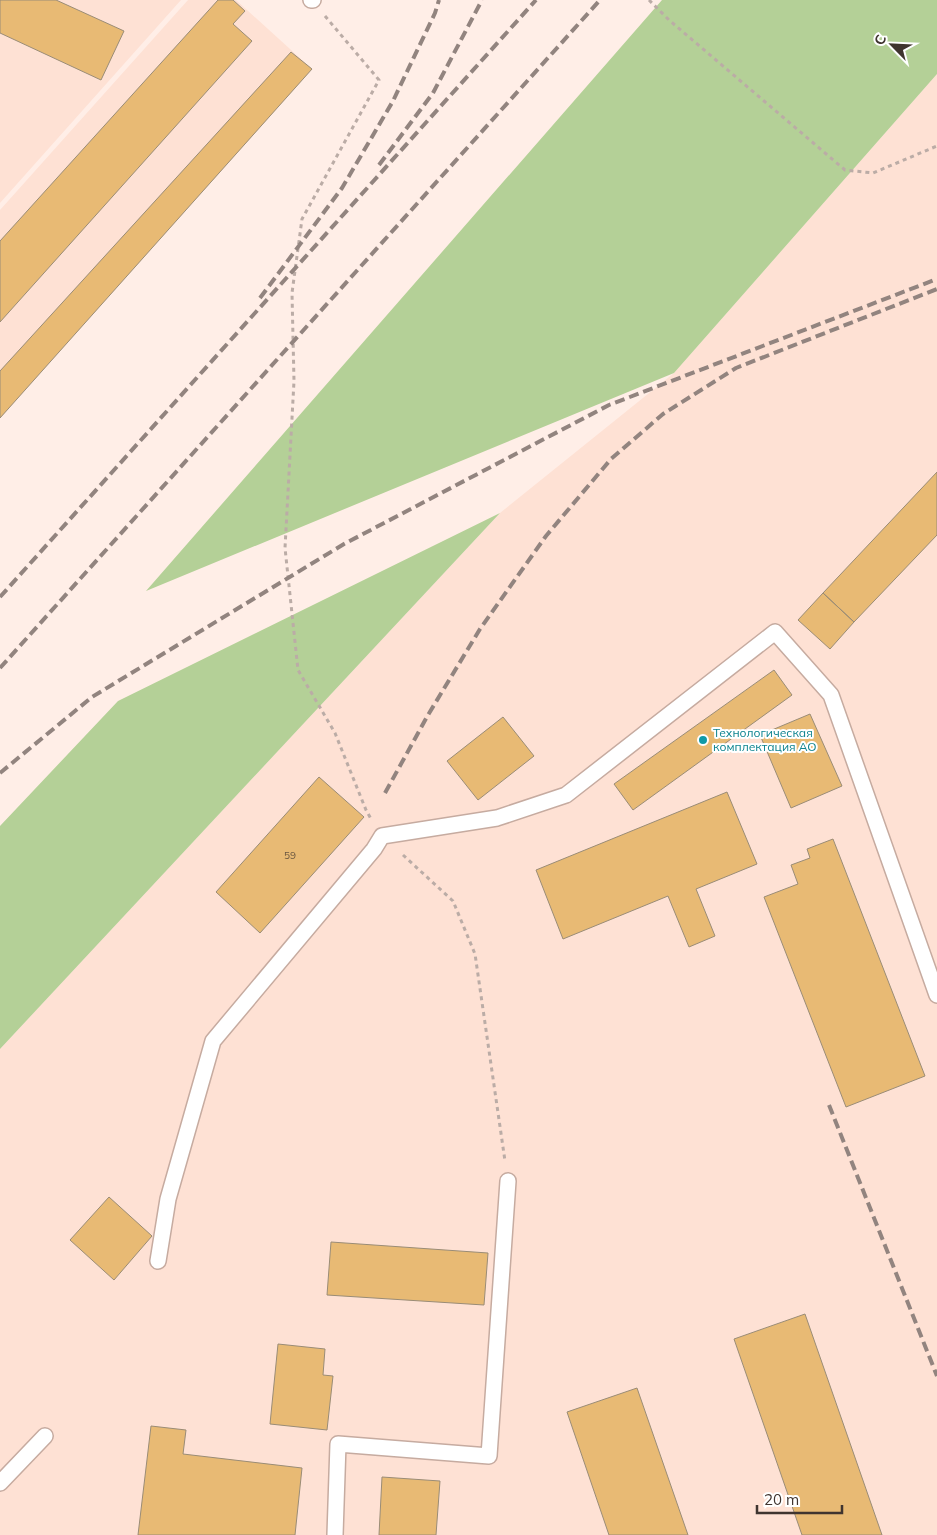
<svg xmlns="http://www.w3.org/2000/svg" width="937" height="1535" font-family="Mulish,sans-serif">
<rect width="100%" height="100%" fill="#ffeee7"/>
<path fill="#fee1d4" d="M0,0H181L0,203Z
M188,0H236L312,69L0,418V210Z
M937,74V1535H0V1049L500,513L674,373Z"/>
<path fill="#b4d097" d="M662,0H937V74L674,373L146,591Z
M500,513L0,1049V826L118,701Z"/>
<path fill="#e8ba74" stroke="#9a8c76" d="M0,0H56L124,31L101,80L0,33Z
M218,0H233L245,11L233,24L252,41L0,322V241Z
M291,52L312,69L0,418V371Z
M937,472V535L854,622L823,593Z
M823,593L854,622L830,649L798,620Z
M774,670L792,695L633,810L614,784Z
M810,714L842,786L791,808L760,735Z
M503,717L534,756L478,800L447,761Z
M319,777L364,817L260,933L216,892Z
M727,792L757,864L696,889L715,936L689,947L668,896L563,939L536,870Z
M833,839L925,1076L846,1107L764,897L798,884L791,865L810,858L807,849Z
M109,1197L152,1236L114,1280L70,1240Z
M331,1242L488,1253L484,1305L327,1295Z
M805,1314L882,1535H802L734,1339Z
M278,1344L325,1349L323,1375L333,1376L327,1430L270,1424Z
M637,1388L688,1535H609L567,1412Z
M151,1426L186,1430L183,1454L302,1468L295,1535H138Z
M382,1477L440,1481L436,1535H379Z"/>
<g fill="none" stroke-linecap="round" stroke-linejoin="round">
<defs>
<path id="service" d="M311,0H313
M158,1261L168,1199L213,1041L374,849L382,836L497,818L566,795L775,632L831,695L937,995
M0,1483L45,1436
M335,1535L338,1444L489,1456L508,1181"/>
</defs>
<use href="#service" stroke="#c6aba0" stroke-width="18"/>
<path stroke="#bbaca6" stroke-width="3" stroke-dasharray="4 4" stroke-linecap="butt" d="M649,0L669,20L845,170L873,173L937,146
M325,16L379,80L302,219L292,293L294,381L285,548L298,670L335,733L366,810L371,819
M403,855L453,901L475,954L505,1161"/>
<use href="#service" stroke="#fff" stroke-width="15"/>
<path stroke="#92847f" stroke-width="4" stroke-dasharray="10 5" stroke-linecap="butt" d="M379,165L433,93L482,0
M260,298L342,188L393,101L435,13L439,0
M0,597L536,0
M0,668L600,0
M0,773L92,697L344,544L609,405L937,279
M385,793L428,715L480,629L546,536L611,459L663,414L736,368L937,289
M829,1105L937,1376"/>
</g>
<circle fill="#0f9aa8" stroke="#fff" stroke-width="2" cx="703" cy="740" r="5"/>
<g text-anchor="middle" stroke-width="4" stroke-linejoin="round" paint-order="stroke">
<g font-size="10" fill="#695640">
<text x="290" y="859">59</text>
</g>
<g font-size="12" fill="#0d838f" stroke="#fff" text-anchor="start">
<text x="713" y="737">Технологическая<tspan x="713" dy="14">комплектация АО</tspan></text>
</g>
</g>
<g transform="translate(892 45) rotate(294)" stroke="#ffffff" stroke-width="4" paint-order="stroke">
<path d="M0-4L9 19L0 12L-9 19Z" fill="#3f342f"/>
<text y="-8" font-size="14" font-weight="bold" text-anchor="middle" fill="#3f342f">С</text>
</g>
<path d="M757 1505v8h85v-8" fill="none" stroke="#3f342f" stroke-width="2.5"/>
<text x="764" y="1505" font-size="15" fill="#3f342f" stroke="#ffffff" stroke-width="4" paint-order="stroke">20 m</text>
</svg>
